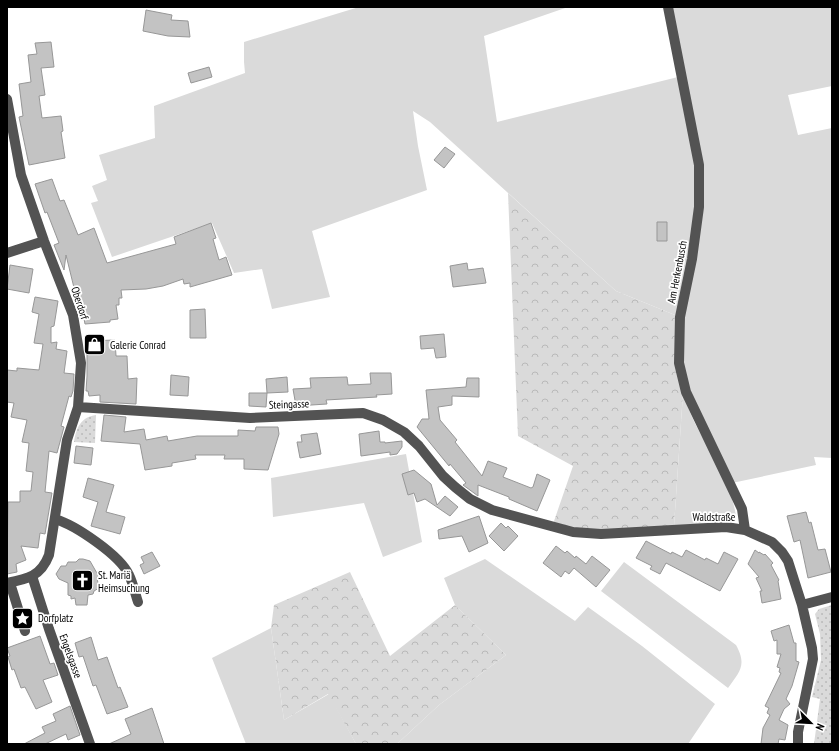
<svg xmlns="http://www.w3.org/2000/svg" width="839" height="751" font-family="'PT Sans Narrow',sans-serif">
<defs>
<pattern id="forest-crowns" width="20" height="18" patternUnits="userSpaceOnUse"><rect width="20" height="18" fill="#dadada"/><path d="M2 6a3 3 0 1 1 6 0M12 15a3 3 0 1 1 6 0" fill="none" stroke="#b9b9b9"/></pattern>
<pattern id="park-dots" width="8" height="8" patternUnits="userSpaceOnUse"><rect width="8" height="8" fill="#dadada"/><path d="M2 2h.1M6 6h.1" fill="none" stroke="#b9b9b9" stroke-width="1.8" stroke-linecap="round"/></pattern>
</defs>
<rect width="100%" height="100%" fill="#fff"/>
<path fill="#dadada" d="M359,7H568L484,36L497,122L678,77L664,7H832V86L788,95L798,135L832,128V458L814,457L816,465L732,483L689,391L683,364L685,318L680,317L616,291L430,122L413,111L418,146L427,190L312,231L330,297L272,309L262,269L234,273L212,223L112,257L91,203L98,201L92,186L107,180L99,155L155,138L154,106L245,73L244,62V42Z
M683,393C686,402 689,411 693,419C706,447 734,488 736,518L732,522L674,526Z
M406,454L422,542L383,557L364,503L273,517L271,478Z
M485,559L575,621L588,607L642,646L715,704L688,744H397L439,705L506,655L455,605L444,578Z
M624,562L736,645C747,665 740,671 728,688L601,591Z
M271,628L284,720L329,694L356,744H246L212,658Z"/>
<path fill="url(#forest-crowns)" d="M508,193L616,291L680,317L683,393L674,526L601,534L553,524L573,466L518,436Z
M350,572L390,656L455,605L506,655L439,705L397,744H356L328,694L284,720L271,628L274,605Z"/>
<path fill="url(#park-dots)" d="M96,415L95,443L74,442C76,428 81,417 96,415Z
M832,605V744H814L820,699L812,697L821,660L820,634L815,614L819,609Z"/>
<path fill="#c3c3c3" stroke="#979797" d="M146,10L172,15L171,20L188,21L190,37L168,36L143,31Z
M51,42L54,67L41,68L45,95L39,96L42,118L61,116L63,131L61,132L65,158L29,165L19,117L23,116L19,84L31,82L28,55L37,54L35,43Z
M209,67L212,77L191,83L188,73Z
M445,147L455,154L444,168L434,160Z
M52,179L60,201L64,200L78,235L94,228L107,263L176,244L174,237L211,223L216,238L213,239L219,260L226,257L232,275L190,287V283L184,284L183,279L163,286L146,289L121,290L122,298H119V305H116L118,319L110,320V322L85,324L80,299L77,300L66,255L64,270L54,245L59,243L47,212L45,213L35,184Z
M657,222H667V241H657Z
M467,263L468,270L483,268L486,283L453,287L450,266Z
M10,265L33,269L29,293L7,289Z
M35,297L58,301L54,326L51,327V343L57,342L56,349L67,351L64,373L74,374L73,391L71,397L69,396L61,426L64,427L57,453L49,451L45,492L52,493L45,534L40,533L38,548L21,546L26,560L16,564L17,572L7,574L8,502H20V491H31L33,472L26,471L29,443L22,442L27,420L11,417L14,403L7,402V370L17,371V368L39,370L43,344L34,343L39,314L32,312Z
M205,309L206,338H190V310Z
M444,334L446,357L436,358L434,348L421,349L420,336Z
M115,340L116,356H127L128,379L137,378L136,404L100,402V395L89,396L88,391H86L87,376V341Z
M370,373H391L392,394L376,395L377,397L326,400L327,404L296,406L293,389L311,388L310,378L347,377L348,385L371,384Z
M171,375L189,377L188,396L170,395Z
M287,377L288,392L267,393L266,407L249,406V393H267L266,379Z
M467,378H479V397L452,396V405L438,407L440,420L457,440L455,442L482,476L488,461L507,468L503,477L531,488L533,487L537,474L550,480L537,511L509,499V497L478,485V496L474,493L463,485L466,483L450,464L449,466L417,427L422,419H429L426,390L466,387Z
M104,415L126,417L124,432L144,429L146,440L167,436L168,441L197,436H238V430L255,431L256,427H278L279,434L268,470L244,469V459H224L225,455H195L196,459L172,463V466L145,470L140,444L101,441Z
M379,431L380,442H385V443L402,441V447L397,454L390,455V452L361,456L359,434Z
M317,433L321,454L300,458L297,442H302L301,435Z
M76,446L93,448L91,465L74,463Z
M414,470L431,484L437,505L445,496L458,507L450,516L425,499L417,502L414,493L408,495L402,474Z
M88,478L114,485L106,512L125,517L120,534L91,526L98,502L83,497Z
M806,512L809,523L811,522L818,550L825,549L831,572L808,578L800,540L794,542L787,516Z
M479,516L488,543L469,552L462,536L439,539L438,530Z
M501,523L506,528L508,526L518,536L504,551L489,536Z
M646,541L671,554L672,552L682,557L686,550L705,560L706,558L718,564L724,552L738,559L720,591L666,563L660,574L650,569L652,566L636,558Z
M556,546L565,553L567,551L575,558L576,556L586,564L592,556L610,570L596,587L574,568L569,574L565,571L561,577L543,563Z
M755,550L759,553V552L764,555L765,554L773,563L771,565L779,580L778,581L781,599L762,603L760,591H762L756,578L759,577L748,564Z
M152,552L160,566L144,574L140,565L144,563L141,557Z
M79,559H83L90,561L98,575L97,578L99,588L94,591L93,594L88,595L87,605H76L75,598L71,599V596L68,595V583L59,579L56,574L61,566H66L68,562H76Z
M789,625L794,643H796V661L799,662L792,686L786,699L790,704L784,709L779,720L788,725L785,740L779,739L778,744H761L763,728L770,715L767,713L769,708L765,706L781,673L779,672L780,668L777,667L781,654H777V640L774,641L771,631Z
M40,636L50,664L54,663L58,675L43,680L52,702L36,709L25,687L21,688L14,669L12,670L8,657L10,656L7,648Z
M91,637L98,660L107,657L118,688L120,687L128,707L107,714L96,685L93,686L83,656L79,657L75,643Z
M70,706L80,735L68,740L66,734L45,744H24L45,733L42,727L56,721L53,714Z
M152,708L164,744H109L131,734L125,719Z"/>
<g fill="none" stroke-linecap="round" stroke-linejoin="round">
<path stroke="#535353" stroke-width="10" d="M668,7L699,165V207L692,259L680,317L679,363L686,392L742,509L745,530
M7,99L21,175L44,241L73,315L81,363L78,407L67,440L49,555C41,576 28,579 7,583
M7,253L44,241
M78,407L250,418L363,413L383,420L404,432L419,446L443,476L455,487L470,499L492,510L573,532L601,534L726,527L745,530L772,542L782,552L788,561L802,605L812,648L813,659L798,732V744
M55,519C75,525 120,555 129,575C133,583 135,593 138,602
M32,576L49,629L90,744
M10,583L25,631
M802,605L832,597"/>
</g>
<defs>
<symbol id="shop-square" viewBox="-11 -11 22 22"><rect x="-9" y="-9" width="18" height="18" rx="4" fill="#000" stroke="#fff"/><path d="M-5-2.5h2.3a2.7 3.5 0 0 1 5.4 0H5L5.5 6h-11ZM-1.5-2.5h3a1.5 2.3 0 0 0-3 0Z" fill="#fff"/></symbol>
<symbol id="church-square" viewBox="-11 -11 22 22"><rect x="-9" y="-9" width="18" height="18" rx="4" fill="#000" stroke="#fff"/><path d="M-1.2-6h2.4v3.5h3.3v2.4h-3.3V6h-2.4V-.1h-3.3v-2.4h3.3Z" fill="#fff"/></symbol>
<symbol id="sight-square" viewBox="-11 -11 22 22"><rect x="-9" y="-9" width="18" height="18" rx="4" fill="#000" stroke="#fff"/><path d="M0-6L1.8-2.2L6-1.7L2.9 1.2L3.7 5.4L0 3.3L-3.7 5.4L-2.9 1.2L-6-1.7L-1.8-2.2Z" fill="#fff"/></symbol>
</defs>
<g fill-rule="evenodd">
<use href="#shop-square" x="82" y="332" width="25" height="25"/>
<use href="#church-square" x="70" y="568" width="25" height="25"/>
<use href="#sight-square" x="10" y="606" width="25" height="25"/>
</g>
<g text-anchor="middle" stroke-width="3.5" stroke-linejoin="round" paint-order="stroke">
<g font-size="11" fill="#000" stroke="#fff">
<text transform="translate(677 272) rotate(-79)" y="4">Am Herkenbusch</text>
<text transform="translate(80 303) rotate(72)" y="4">Oberdorf</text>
<text transform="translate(289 404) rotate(-2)" y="4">Steingasse</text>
<text x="714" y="521">Waldstraße</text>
<text transform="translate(71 656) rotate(70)" y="4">Engelsgasse</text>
</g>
<g font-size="11" fill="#000" stroke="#fff" text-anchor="start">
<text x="110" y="349">Galerie Conrad</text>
<text x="98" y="579">St. Mariä<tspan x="98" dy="13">Heimsuchung</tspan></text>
<text x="38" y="622">Dorfplatz</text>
</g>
</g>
<rect width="839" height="751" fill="none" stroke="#000000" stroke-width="16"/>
<g transform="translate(811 723) rotate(114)" stroke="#ffffff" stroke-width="3" paint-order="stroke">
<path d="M0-3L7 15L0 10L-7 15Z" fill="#000000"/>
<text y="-6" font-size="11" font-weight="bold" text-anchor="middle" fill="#000000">N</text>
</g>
</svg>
